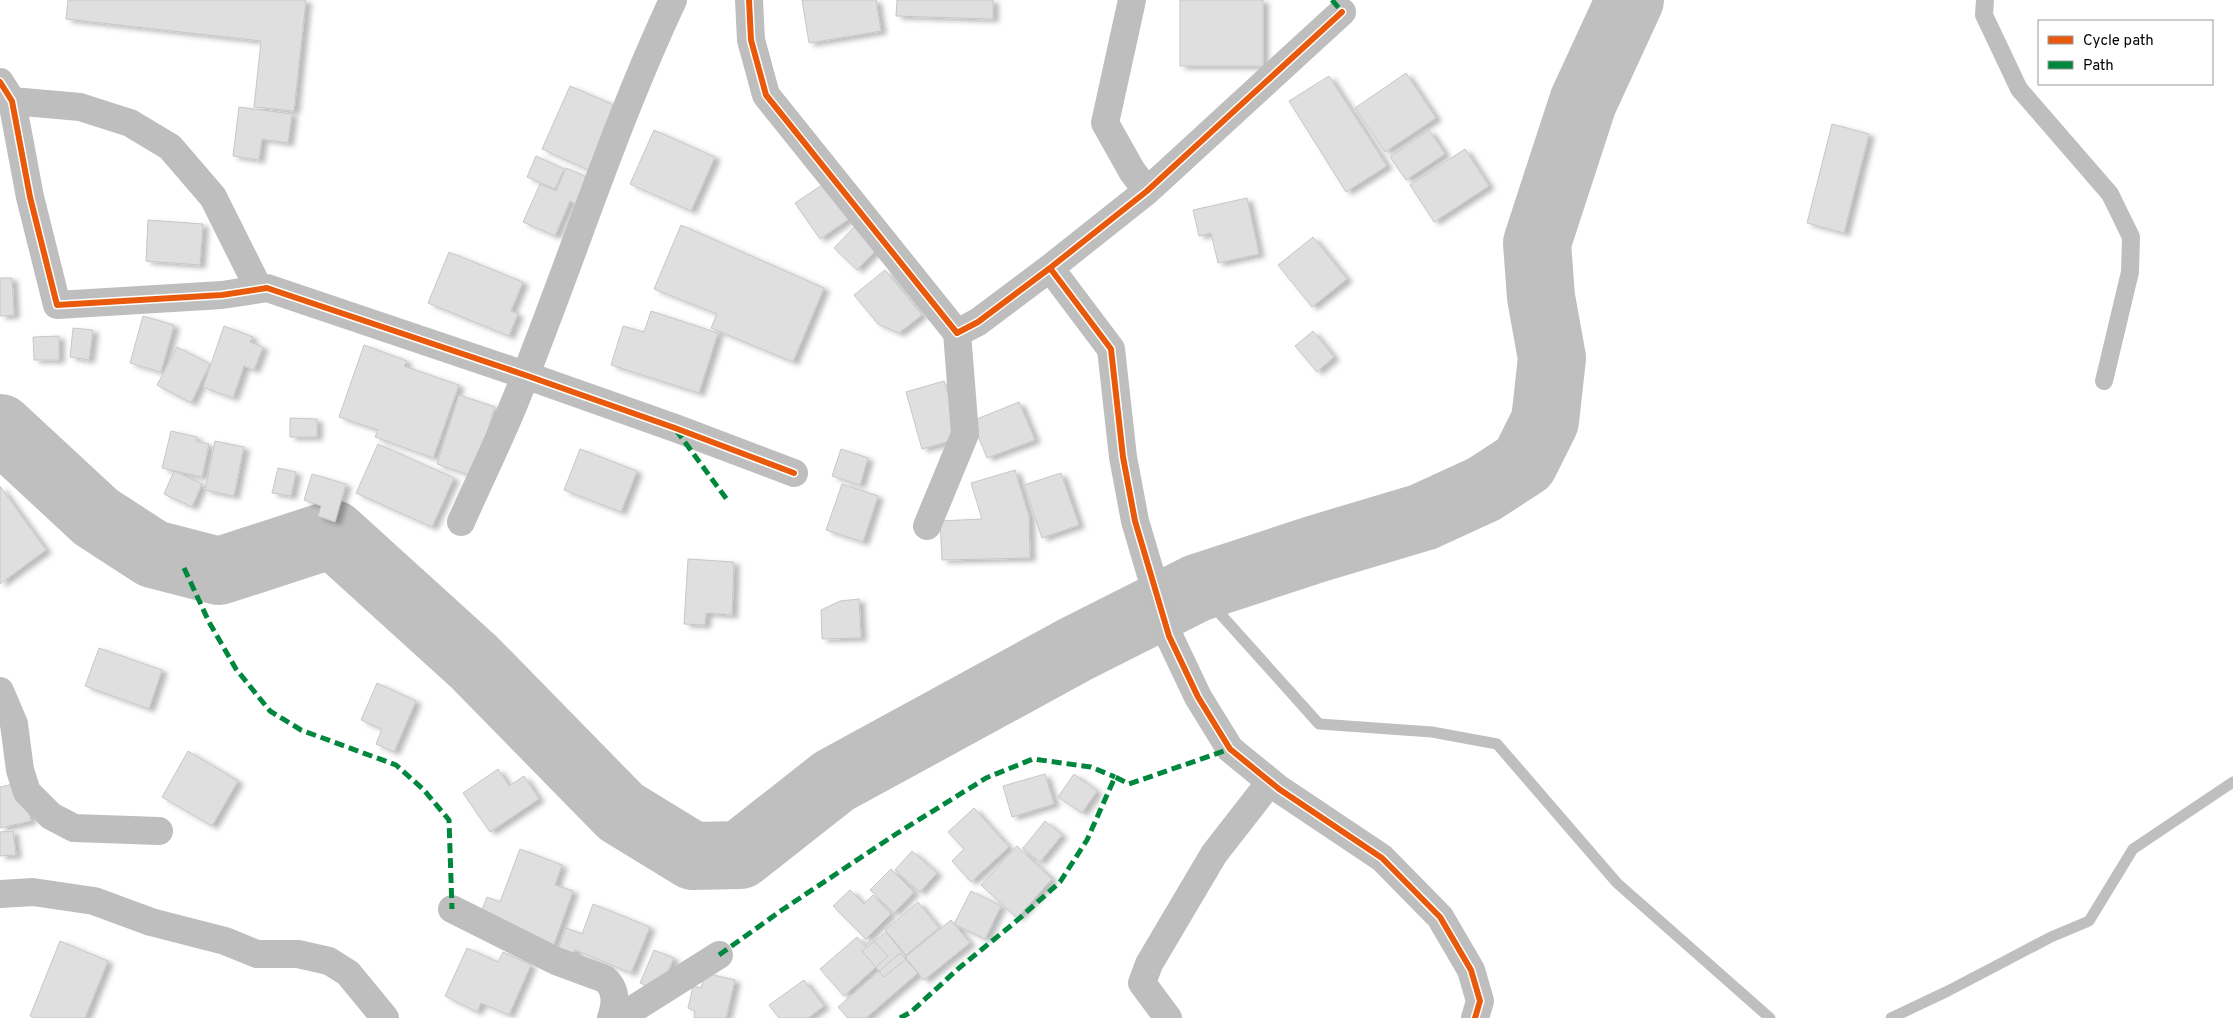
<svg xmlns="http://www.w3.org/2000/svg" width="2233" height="1018" font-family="Overpass,sans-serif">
<defs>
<filter id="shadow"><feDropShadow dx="5.5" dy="3" stdDeviation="2.5" flood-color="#0004"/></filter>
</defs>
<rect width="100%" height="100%" fill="#fff"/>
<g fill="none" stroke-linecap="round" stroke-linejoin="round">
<path stroke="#bfbfbf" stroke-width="11" d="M1197,588L1319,724L1432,732L1497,744L1617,883L1770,1018
M1891,1018L1948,991L2051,937L2089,921L2133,849L2233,782"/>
<path stroke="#bfbfbf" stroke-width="68" d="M0,428L96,517L153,554L219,571L333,534L474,662L621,812L693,856L740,855L834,781L1076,649L1197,588L1316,549L1423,517L1484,489L1524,463L1545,421L1552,358L1541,297L1537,243L1583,102L1630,0"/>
</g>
<path fill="#dfdfdf" stroke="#c7c7c7" filter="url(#shadow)" d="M68,0H306L294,111L254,107L261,41L66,19Z
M802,0H876L881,31L809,43Z
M897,0H993V19L896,16Z
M1180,0H1263V66H1180Z
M1406,73L1436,118L1385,152L1355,108Z
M1329,76L1387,166L1346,192L1289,101Z
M570,86L621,108L593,172L542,149Z
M239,107L292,114L288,143L262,139L259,160L233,156Z
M1832,124L1869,134L1844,233L1807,223Z
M654,130L715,157L691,211L630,184Z
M1429,130L1445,154L1406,180L1390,157Z
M1465,149L1489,186L1434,222L1410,185Z
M536,156L564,169L555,189L527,177Z
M566,168L589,178L577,205L570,201L555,236L523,222L540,184L556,191Z
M828,181L852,217L820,239L795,203Z
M1247,198L1259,254L1218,263L1211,233L1199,236L1193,210Z
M148,220L203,224L200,265L146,261Z
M681,225L824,288L793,362L711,328L717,314L654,289Z
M854,227L877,249L857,270L834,248Z
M1313,237L1347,279L1312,307L1278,265Z
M449,252L523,282L511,311L518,314L509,336L428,303Z
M885,270L922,315L899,333L878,324L854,295Z
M0,278H12L14,315L0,316Z
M651,311L718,333L699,393L611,365L623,326L644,332Z
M143,316L174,325L161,372L130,363Z
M224,326L253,337L250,342L263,347L254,370L244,366L233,398L203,387Z
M73,328L93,330L89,360L70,357Z
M1313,331L1334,357L1317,372L1295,346Z
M59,336V360H34L33,337Z
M364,345L407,361L404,366L459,385L433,458L375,437L378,430L339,417Z
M177,347L210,364L191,403L157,385Z
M944,381L961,438L922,449L906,392Z
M459,395L495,407L473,476L437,464Z
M1019,402L1035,440L987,458L972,421Z
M290,418L317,419V437H290Z
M171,431L197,437L196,441L209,444L202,477L162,468Z
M215,441L244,447L234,496L205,490Z
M378,444L454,478L432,527L356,493Z
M580,449L637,471L621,512L564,490Z
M841,449L868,458L860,485L832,476Z
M278,468L296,472L291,496L272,493Z
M1015,470L1029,516L1030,558L942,560L940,521L982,519L971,483Z
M174,471L202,484L192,507L164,494Z
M1061,473L1079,525L1042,538L1024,485Z
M312,474L346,484L335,522L318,516L321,506L304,500Z
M842,484L878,496L863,542L826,530Z
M0,486L46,550L0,584Z
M688,559L734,562L732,615L706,613L705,625L684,624Z
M859,599L861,638L822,639L821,610L840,601Z
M99,648L162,670L149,709L85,686Z
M377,683L416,701L394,752L376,744L382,729L361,720Z
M188,751L238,781L212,826L162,797Z
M498,769L509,786L524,776L539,799L490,832L463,793Z
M1045,774L1054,804L1012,817L1003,786Z
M1074,774L1097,791L1082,813L1058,797Z
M22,782L31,821L0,828V787Z
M974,808L1009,847L971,882L952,861L964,849L948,832Z
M1045,821L1062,835L1040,862L1023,848Z
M13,831L16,855L0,856V832Z
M1017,846L1052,879L1017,918L981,885Z
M520,849L562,865L555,885L573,891L553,947L478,919L487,897L500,902Z
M912,851L937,873L920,892L895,870Z
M891,869L914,892L894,913L870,890Z
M850,890L864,904L873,895L891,914L866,939L833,906Z
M971,891L1001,906L985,939L954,924Z
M918,902L939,928L906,955L885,930Z
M593,904L650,927L631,973L575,950L573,957L557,951L566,928L582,934Z
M951,920L970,943L924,980L905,957Z
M886,932L907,958L884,977L862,951Z
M857,937L865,946L872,939L888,956L844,996L820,969Z
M60,941L108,961L85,1018H36L30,1016Z
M467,948L498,962L503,952L531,965L509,1015L481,1003L477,1012L445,996Z
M654,950L674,958L659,991L640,983Z
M900,953L918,973L866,1018H848L838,1007Z
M705,973L735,980L726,1018H694L695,1011L688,1008L693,986L701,988Z
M804,980L824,1006L808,1018H779L769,1005Z"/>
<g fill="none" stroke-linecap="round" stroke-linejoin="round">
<path stroke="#bebebe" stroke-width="18" d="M1985,0L1984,15L2019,89L2110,194L2131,237L2130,272L2104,381"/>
<path stroke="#bebebe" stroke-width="28" d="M749,0L751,40L766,95L957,333L978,322L1050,268L1147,191L1342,12
M1132,0L1105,123L1132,171L1147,191
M0,82L12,101L30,197L57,305L222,295L267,288L525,375L675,428L794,473
M12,101L80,107L130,123L170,147L213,197L259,289
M1050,268L1111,349L1123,457L1135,521L1169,636L1198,697L1230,749L1279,789L1382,858L1440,917L1471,970L1480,1001L1475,1018
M461,522C480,479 501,437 518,394C571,263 613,128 673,0
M927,526L965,434L957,333
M0,691L14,724L20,770L27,792L51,816L74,828L159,831
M0,894L33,892L94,901L151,922L225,941L257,954H298L329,961L348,973L385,1018
M452,909L556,961L605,979C617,990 616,1004 611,1018
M619,1018L719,955
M1168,1018L1142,983L1149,964L1214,854L1270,782"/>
<path stroke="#00873e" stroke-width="5" stroke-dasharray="10 5" stroke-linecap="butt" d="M1332,0L1342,12
M676,430L728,501
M184,568L209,622L236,669L270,711L301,730L396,765L423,789L449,820L452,909
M719,955L782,910L896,834L986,778L1033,759L1091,767L1115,777
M900,1018L911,1012L959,968L1013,924L1060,882L1087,840L1115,777L1129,784L1230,749"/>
<defs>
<path id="cycleway" d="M749,0L751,40L766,95L957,333L978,322L1050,268L1147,191L1342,12
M0,82L12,101L30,197L57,305L222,295L267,288L525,375L675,428L794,473
M1050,268L1111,349L1123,457L1135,521L1169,636L1198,697L1230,749L1279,789L1382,858L1440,917L1471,970L1480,1001L1475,1018"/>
</defs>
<use href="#cycleway" stroke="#fff" stroke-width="9"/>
<use href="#cycleway" stroke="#e8590c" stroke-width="6"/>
</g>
<rect x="2038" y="20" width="175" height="65" fill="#ffffff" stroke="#999999"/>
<rect x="2048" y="36" width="25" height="8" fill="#e8590c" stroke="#999999"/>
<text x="2083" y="45" font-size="15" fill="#000000">Cycle path</text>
<rect x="2048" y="61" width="25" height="8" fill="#00873e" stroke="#999999"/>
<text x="2083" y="70" font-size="15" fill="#000000">Path</text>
</svg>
